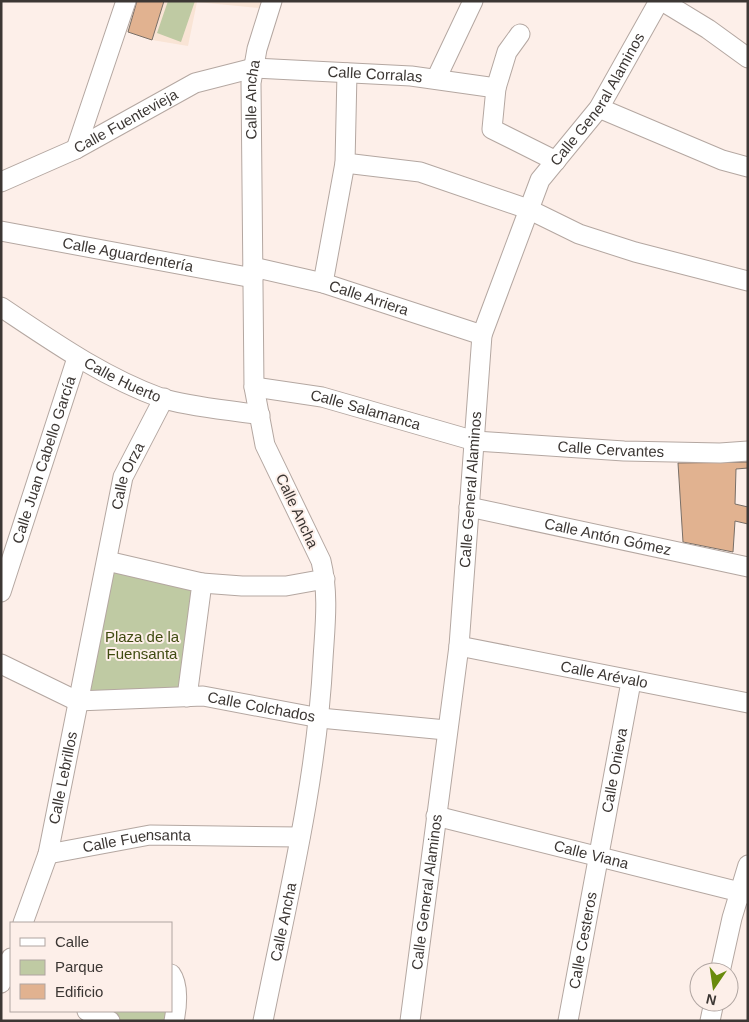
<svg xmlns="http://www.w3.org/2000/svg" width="749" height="1022" font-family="Helvetica,sans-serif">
<rect width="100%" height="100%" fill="#fdefe9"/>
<path fill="#f9e4d5" d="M126,1H272L269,9L197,2L188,46L152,40L117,28Z"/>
<path fill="#bfcaa3" d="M168,1H195L181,42L157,33Z
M107,561L202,583L187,697L77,701Z
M87,1011H171L174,1021H91Z"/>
<path fill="#e1b290" stroke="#796f67" d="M137,1H164L152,40L128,32Z
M748,462V468L736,469L735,504L748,507V524L735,521L733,552L683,542L678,463Z"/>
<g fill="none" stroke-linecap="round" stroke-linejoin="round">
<defs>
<g id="minor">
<path d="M662,1L708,29L748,58"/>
<path d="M436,79L473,1"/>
<path d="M496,88L507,52L520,34"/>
<path d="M599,108L722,160L748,167"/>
<path d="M76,149L126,1"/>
<path d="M345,163L420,172L528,209L579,234L635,252L748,281"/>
<path id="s1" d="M1,182L76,149L195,83L254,68L411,76L496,88L492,129L556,161"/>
<path id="s2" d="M1,231L253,278"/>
<path id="s3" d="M253,267L323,283L482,335"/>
<path d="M323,283L345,163L347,73"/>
<path id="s4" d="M1,307C52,341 103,377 161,398C189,407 230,410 260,415"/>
<path id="s5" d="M254,387L322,397L475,441L624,451L720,453L748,451"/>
<path id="s6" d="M469,507L748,567"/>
<path d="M107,561L202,583L187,697"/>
<path d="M202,583L242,586H286L325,579"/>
<path id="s7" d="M1,592L77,358"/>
<path id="s8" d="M459,646L748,703"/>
<path id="s9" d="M1,664L77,701L203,696L320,718L446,730"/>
<path id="s10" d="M436,816L748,894"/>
<path id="s11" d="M48,854L150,835L300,837"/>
<path id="s12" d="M23,923L48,854L123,477L164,398"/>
<path d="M720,972L732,918L748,865"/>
<path d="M171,974C179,985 177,1007 174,1021"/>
<path d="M1,983L11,958"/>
<path d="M87,1011L110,1021"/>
<path id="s13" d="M263,1021C287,901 317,781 323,659C325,626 329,594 321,561L265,445L254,387L251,83L257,49L272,1"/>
<path id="s14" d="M410,1021L459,646L482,335L540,180L599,108L659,1"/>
<path id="s15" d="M568,1021L631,682"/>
<path d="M710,1021L714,1002"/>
</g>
</defs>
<use href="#minor" stroke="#b4a7a1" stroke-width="21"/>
<use href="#minor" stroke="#fff" stroke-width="19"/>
</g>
<g text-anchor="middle" stroke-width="4" stroke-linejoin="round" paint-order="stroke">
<g font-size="15" fill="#3c3734" stroke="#fdefe9">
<text dy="5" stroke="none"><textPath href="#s1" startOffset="400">Calle Corralas</textPath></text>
<text dy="5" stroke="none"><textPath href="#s14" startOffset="955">Calle General Alaminos</textPath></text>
<text dy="5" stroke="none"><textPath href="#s13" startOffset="941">Calle Ancha</textPath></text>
<text dy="5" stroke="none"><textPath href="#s1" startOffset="139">Calle Fuentevieja</textPath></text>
<text dy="5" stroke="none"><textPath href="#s2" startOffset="129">Calle Aguardentería</textPath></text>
<text dy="5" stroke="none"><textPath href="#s3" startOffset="120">Calle Arriera</textPath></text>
<text dy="5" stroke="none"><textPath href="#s4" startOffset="142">Calle Huerto</textPath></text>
<text dy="5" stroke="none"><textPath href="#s5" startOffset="114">Calle Salamanca</textPath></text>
<text dy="5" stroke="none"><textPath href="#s5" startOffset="364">Calle Cervantes</textPath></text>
<text dy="5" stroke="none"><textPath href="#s7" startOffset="139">Calle Juan Cabello García</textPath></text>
<text dy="5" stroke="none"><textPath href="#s12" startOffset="460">Calle Orza</textPath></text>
<text dy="5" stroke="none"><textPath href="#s14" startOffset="535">Calle General Alaminos</textPath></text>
<text transform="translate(297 511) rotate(65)" y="5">Calle Ancha</text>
<text dy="5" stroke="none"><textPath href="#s6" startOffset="142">Calle Antón Gómez</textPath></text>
<text dy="5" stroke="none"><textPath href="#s8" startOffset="148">Calle Arévalo</textPath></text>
<text dy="5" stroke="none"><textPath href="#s9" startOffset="270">Calle Colchados</textPath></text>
<text dy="5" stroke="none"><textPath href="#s15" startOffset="255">Calle Onieva</textPath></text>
<text dy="5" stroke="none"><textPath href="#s12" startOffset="151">Calle Lebrillos</textPath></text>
<text dy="5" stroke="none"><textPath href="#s11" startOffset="90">Calle Fuensanta</textPath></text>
<text dy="5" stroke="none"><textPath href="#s10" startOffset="160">Calle Viana</textPath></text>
<text dy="5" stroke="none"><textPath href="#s14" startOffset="130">Calle General Alaminos</textPath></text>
<text dy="5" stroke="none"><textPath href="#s13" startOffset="101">Calle Ancha</textPath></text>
<text dy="5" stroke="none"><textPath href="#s15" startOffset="82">Calle Cesteros</textPath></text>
</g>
<g font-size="15" fill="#3f4a10" stroke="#fdefe9">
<text x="142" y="642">Plaza de la<tspan x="142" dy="17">Fuensanta</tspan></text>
</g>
</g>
<rect width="749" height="1022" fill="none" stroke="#3c3734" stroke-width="5"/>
<rect x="10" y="922" width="162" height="90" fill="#fdefe9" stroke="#b0a5a1"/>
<rect x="20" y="938" width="25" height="8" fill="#ffffff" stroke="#b0a5a1"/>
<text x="55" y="947" font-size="15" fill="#3c3734">Calle</text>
<rect x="20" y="960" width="25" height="15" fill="#bfcaa3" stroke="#b0a5a1"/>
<text x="55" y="972" font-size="15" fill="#3c3734">Parque</text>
<rect x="20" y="984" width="25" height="15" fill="#e1b290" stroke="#b0a5a1"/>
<text x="55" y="997" font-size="15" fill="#3c3734">Edificio</text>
<g transform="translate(714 987) rotate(193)"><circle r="24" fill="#fdefe9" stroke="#b0a5a1"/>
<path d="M0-4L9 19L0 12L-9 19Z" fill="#698a0c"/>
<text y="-8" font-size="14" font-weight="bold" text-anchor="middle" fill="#3c3734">N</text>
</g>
</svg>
